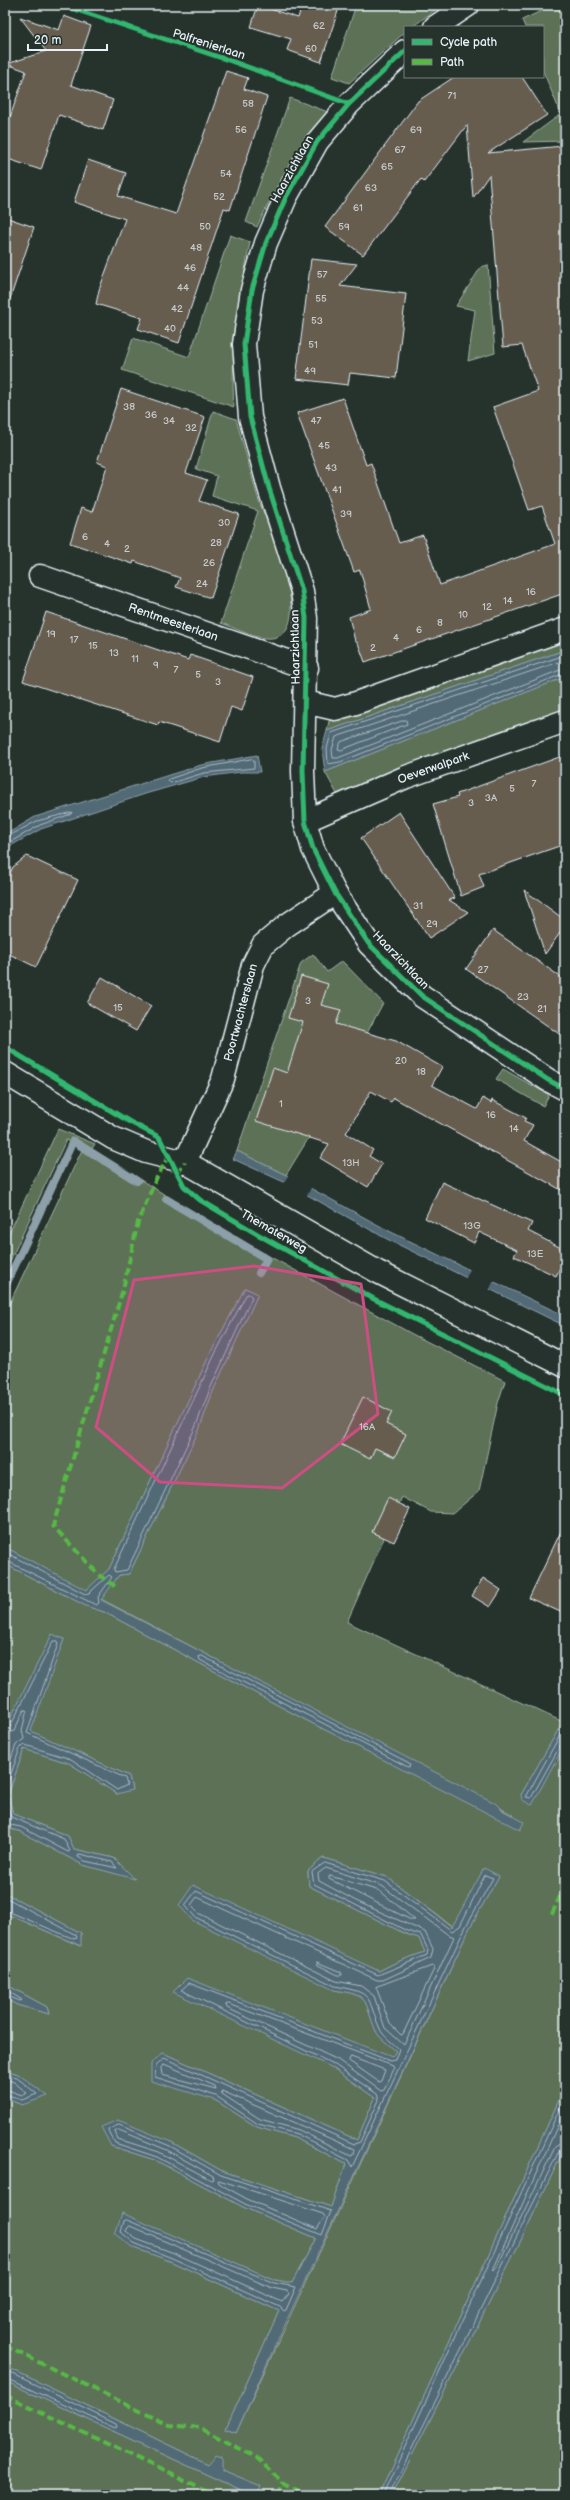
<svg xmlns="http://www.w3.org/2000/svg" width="570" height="2500" font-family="'Balsamiq Sans',sans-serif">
<rect width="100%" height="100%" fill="#26332d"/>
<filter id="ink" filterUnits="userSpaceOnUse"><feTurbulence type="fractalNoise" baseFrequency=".025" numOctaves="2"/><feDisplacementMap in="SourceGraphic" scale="8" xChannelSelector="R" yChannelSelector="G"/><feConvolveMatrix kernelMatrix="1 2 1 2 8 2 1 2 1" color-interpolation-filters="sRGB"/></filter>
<g filter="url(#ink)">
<path fill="#5b7155" stroke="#a2b1a6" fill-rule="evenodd" d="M356,5H442L412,27H405V32L349,83L332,77Z
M554,5H559L565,78V141L523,142L561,114L543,71V27H525L522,20Z
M290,98L328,112C295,147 278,184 257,227L246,222Z
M230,235L250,242C240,298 230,351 234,407L122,370L133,338L189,357Z
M488,265L495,353L468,361L475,310L456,306L481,267Z
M213,411L236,419C243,444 250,469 257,495C265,521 313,619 279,636C263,644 236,628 221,623L258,511L212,496L217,476L196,469Z
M565,638V650L327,731L329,721Z
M565,677V713L337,794L325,772Z
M313,954L327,972L342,961L383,1003L327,1108L286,1175L237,1151L301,963Z
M503,1069L549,1095L543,1106L496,1079Z
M58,1129L95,1144L91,1150L243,1242L414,1335L505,1381L498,1403L479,1491L453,1513L431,1512L402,1497L347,1622L563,1722L521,1795L557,1762L565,1743V2087L379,2495H256L260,2486L208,2464L5,2366V2098L22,2105L18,2074L5,2070V1998L17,2005L49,2014L47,2007L5,1984V1913L80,1946L81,1933L5,1893V1828L19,1831L83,1865L134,1878L114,1858L74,1849L68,1836L13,1814L8,1795L24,1749L69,1763L117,1794L132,1789L129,1776L30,1731L64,1639L52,1635L5,1729V1564L86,1606L104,1612L300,1717L520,1829L513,1815L101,1599L119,1575L129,1574L199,1430L213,1391L258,1294L245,1288L211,1352L109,1569L86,1591L5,1547V1313L82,1150L66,1140L5,1272V1242ZM323,1858L387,1877L453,1927L499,1876L469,1929L236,2433L226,2429L279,2311L170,2261L132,2247L122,2214L275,2280L292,2283L316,2238L243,2207L155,2160L111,2146L171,2142L222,2171L331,2207L346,2164L295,2138L257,2127L215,2100L163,2053L357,2140L375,2098L333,2068L392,2057L396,2051C390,2045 379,2038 376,2031C362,1999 373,1996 334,1990L346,1957L379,1971L397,1962L425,1952L419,1938L406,1934L309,1886L308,1871Z
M565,2147V2495H392L522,2238Z
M5,2381L251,2495H5Z"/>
<path fill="#516a76" stroke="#8da0aa" d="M565,650V677L325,772L322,749L327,731Z
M257,755L260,772H241L204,777L145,794L41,829L5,849V835L35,817L201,765Z
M237,1151L288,1176L391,1232L565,1316V1326L387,1239L284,1182L233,1159Z
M245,1288L258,1294L213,1391L199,1430L129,1574L119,1575L101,1600L495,1803L502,1810L524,1822L520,1830L300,1717L104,1612L86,1606L5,1564V1547L86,1590L109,1569L211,1352Z
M52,1634L64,1639L31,1731L129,1776L132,1790L117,1794L69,1763L24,1749L8,1795L13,1814L68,1836L74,1849L114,1858L135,1879L83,1865L19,1831L5,1828V1729Z
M565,1718V1743L532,1805L522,1800L521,1795Z
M323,1858L387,1877L452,1927L484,1868L499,1876L469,1929L283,2328L236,2433L226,2429L279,2311L170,2261L132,2247L115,2234L122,2213L275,2280L292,2283L316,2238L243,2207L155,2160L111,2146L101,2127L118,2120L171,2142L222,2171L331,2207L346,2164L295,2138L257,2127L215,2100L151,2081V2063L163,2053L357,2140L375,2098L333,2068L173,1992L187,1978L392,2057L396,2051C390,2045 379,2038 376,2031C362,1999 373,1996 334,1990L192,1920L179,1905L193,1885L379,1971L397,1962L425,1952L419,1938L406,1934L309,1886L308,1871Z
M5,1893L81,1933V1946L5,1913Z
M5,1984L47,2007L49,2014L17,2005L5,1998Z
M5,2070L18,2074L48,2096L22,2105L5,2098Z
M565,2087V2147L522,2238L392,2495H379Z
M5,2366L208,2464L216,2455L222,2457V2470L261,2486L256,2495H251L5,2381Z"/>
<path fill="#26332d" d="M289,1174L312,1186L306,1197L283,1184Z
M470,1269L494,1280L489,1291L465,1280Z"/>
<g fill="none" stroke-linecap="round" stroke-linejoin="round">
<path stroke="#acbbc4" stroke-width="1" d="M565,655L331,733L327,749L328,764L340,762L565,673
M565,660L336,737L332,750L333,758H338L565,668
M406,720L407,724L341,750L338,749L341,742Z
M252,759L254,761V768L204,773L171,783L168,781L169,779L202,768Z
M5,838L37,821L72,812L71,814L40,825L5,845
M249,1294L252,1297L210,1389L195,1428L127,1570L115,1572L114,1569L215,1354L246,1295Z
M5,1552L85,1594L89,1593L109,1575L112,1577L98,1597L99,1603L96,1605L5,1560
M202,1656L409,1763L410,1766L408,1767L200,1660L199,1657Z
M565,1726L526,1797L531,1798L560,1746L565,1743
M5,1729L10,1727L53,1641H57L58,1644L27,1733L125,1778L127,1785L117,1790L71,1759L25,1745L20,1748L5,1791
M5,1735L14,1731L24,1710H27L22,1730L24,1739L16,1745L5,1776
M5,1799L11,1817L64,1839L70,1851L68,1852L21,1827L5,1824
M80,1854L112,1862L117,1868L85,1861L78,1857Z
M325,1863L385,1881L452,1931L460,1926L485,1875L493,1878L465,1928L352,2167L348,2160L297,2134L258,2124L216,2096L155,2077L156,2065L164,2058L354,2144L360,2142L379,2100L377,2094L335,2065L181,1990L189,1983L390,2061L395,2060L399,2049C393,2043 383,2036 380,2029C365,1995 376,1994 335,1986L195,1917L185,1905L196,1891L378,1975L427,1955L428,1950L421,1935L407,1931L314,1884L312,1872Z
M326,1868L382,1886L447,1934L454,1937L404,2045L385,2028L374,1996L361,1986L336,1981L198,1913L191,1905L197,1897L377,1980H383L431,1958L433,1949L425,1932L356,1901L319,1881L318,1874Z
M330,1876L380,1891L415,1920H411L329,1879Z
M5,1897L76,1935L77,1938L74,1939L5,1910
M317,1962L341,1972L342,1975H338L318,1965Z
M433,1966L434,1969L403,2034L401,2035L390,2024L376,1987Z
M5,1989L22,2000L20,2001L5,1995
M229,2004L393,2066L394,2069L384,2090L381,2091L338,2060L227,2008L226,2005Z
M351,2057L385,2070L381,2081L379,2082L349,2061Z
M164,2064L215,2086L216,2089L162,2075L161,2068Z
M5,2074L16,2077L37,2094L22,2100L5,2094
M5,2079L14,2082L27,2093L22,2095L5,2089
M222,2091L354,2149L353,2155L351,2156L299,2130L260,2119L222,2094Z
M565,2109L493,2270L496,2269L555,2147L565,2141
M119,2125L170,2146L221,2175L331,2211L322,2235L245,2204L157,2157L115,2143L108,2130Z
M119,2130L167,2150L213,2176L214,2179L211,2180L159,2152L118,2139L115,2132Z
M219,2180L323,2214L325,2217L317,2229L247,2199L218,2183Z
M127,2220L274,2283L296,2287L286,2310L284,2311L280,2307L172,2258L134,2243L121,2232L124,2221Z
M130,2226L272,2288L287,2291L289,2294L282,2302L174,2253L136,2239L126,2231Z
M5,2370L116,2424L117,2427L115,2428L5,2378
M383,2495L565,2097
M389,2495L560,2149L565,2147"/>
<path stroke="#8da0aa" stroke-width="8" d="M166,1199L267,1259L259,1273
M5,1287L73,1141L137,1181"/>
</g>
<path fill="#665d50" stroke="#e8f1f8" d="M258,5L298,18L302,5H340L321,62L287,50L291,39L251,27Z
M64,16L91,26L71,85L113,100L103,130L59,115L41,170L5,158V120L10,117L26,71L7,64L46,51L20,17L59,30Z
M226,71L248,78L244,89L267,97L230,210L224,208L179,343L138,329L142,318L96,304L99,290L125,219L74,202L88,160L126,173L118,196L176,214Z
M454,77H522L547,115L488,153L563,146L565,593L365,662L358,643L355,641L349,617L371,609L360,570L354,572L297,413L343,398L366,465L371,463L399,543L423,535L440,585L555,544L542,506L529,510L493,407L538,391L522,345L503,347L489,175L473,198L467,125L424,182L421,179L363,255L325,227L418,101Z
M5,217L34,227L9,302H5Z
M311,259L357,264L340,286L406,294L396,378L350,373L348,385L296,379Z
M121,389L205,417L186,473L207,480L199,501L239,514L211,598L176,587L180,578L134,561L133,564L70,543L81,508L92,512L107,466L97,462Z
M46,612L188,660L190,655L253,677L242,711L231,707L220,742L159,722L158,725L23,681Z
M565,755V844L479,874L484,887L461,896L433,804L458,797L457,794Z
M399,812L455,898L449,900L468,912L429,938L361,838Z
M27,856L78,880L36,967L5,952V883L13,867Z
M524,890L565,920V926L545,954Z
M493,930L565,980V1038L466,969Z
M301,976L328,984L321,1005L341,1010L336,1024L396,1041L442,1067L432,1085L477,1109L483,1098L491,1103L492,1100L526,1118L524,1121L533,1125L524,1141L565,1164V1192L394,1098L391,1102L371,1091L346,1133L373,1150L369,1156L382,1164L368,1187L320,1158L329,1144L256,1121L273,1068L287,1073L303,1022L288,1018Z
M102,977L151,1006L136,1031L87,1003Z
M442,1182L532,1223L528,1231L565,1250V1258L556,1276L514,1256L517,1250L479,1232L474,1243L425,1218Z
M363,1397L392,1412L386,1424L406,1434L395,1457L375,1448L370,1459L340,1444Z
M388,1498L410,1509L394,1542L372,1532Z
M565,1523V1614L529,1598Z
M483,1578L501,1590L490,1607L472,1596Z"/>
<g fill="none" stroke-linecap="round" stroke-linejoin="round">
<defs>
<g id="minor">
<path d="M435,27L468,5"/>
<path d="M405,51L349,104L317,142L286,197L266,243L252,290L244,344L250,417L269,488L302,591L306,618L303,771L305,821L313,849L335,893L369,944L422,996L548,1080L565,1089"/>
<path id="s1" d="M40,576L307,668"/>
<path d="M305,702L335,709L356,703L565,629"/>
<path id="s2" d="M305,821L406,777L565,721"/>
<path d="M5,1073L113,1138L146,1152L185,1162L378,1272L565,1366"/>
<path id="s3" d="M185,1162L223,1079L253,965L263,945L287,925L335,893"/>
</g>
</defs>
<use href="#minor" stroke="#e8f1f8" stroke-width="25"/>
<use href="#minor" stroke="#26332d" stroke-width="22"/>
<path stroke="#58b947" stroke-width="4" stroke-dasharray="8 4" stroke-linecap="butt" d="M177,1173L185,1162
M115,1586L100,1576L53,1526L123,1289L138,1222L156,1179L167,1159
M552,1914L565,1885
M5,2346L169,2425L200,2428L256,2457L282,2482L306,2495
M5,2395L214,2495
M278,2495L282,2482"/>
<defs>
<path id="cycleway" d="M62,5L231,61L349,104
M405,51L349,104L317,142L286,197L266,243L252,290L244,344L250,417L269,488L302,591L306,618L303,771L305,821L313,849L335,893L369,944L422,996L548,1080L565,1089
M5,1047L130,1122L159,1137L184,1186L200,1200L259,1235L374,1299L565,1395"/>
</defs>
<use href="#cycleway" stroke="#26332d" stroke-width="8"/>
<use href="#cycleway" stroke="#33b770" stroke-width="5"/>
</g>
</g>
<path fill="#cc4e82" fill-opacity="0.2" stroke="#cc4e82" stroke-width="3" stroke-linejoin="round" d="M254,1266L361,1284L378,1414L282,1488L160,1482L96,1427L134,1280Z"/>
<g text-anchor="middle" stroke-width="4" stroke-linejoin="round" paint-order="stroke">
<g font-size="10" fill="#c8ccce">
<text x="319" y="29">62</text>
<text x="311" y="52">60</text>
<text x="452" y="99">71</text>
<text x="248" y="107">58</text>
<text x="241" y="133">56</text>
<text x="416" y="133">69</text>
<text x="400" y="153">67</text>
<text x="387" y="170">65</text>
<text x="226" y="177">54</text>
<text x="371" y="191">63</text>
<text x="219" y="200">52</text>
<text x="358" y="211">61</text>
<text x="205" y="230">50</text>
<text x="344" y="230">59</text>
<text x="196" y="251">48</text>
<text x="190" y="271">46</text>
<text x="322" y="278">57</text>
<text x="183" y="291">44</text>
<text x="321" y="302">55</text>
<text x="177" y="312">42</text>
<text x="317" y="324">53</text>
<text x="170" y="332">40</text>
<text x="313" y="348">51</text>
<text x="310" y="374">49</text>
<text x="129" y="410">38</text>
<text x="151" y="418">36</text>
<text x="169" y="424">34</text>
<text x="316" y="424">47</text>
<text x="191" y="431">32</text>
<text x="324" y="449">45</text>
<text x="331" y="471">43</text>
<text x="337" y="493">41</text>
<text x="346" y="517">39</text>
<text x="224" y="526">30</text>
<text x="85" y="540">6</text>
<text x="216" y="546">28</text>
<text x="107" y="547">4</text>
<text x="127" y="552">2</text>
<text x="209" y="566">26</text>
<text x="202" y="587">24</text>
<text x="531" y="595">16</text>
<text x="508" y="604">14</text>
<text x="487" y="610">12</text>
<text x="463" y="618">10</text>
<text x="440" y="626">8</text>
<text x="419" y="633">6</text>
<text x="51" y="637">19</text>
<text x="396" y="641">4</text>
<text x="74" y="643">17</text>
<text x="93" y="649">15</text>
<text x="373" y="651">2</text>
<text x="114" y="656">13</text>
<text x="135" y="662">11</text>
<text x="156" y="668">9</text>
<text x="176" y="673">7</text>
<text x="198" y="678">5</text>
<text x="218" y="685">3</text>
<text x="534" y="787">7</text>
<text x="512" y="792">5</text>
<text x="491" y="801">3A</text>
<text x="471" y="806">3</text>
<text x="418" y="909">31</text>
<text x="432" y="927">29</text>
<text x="483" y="973">27</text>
<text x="523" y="1000">23</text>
<text x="308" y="1004">3</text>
<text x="118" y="1011">15</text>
<text x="542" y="1012">21</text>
<text x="401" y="1064">20</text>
<text x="421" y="1075">18</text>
<text x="281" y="1107">1</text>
<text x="491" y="1118">16</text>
<text x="514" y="1132">14</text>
<text x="351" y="1166">13H</text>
<text x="472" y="1229">13G</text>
<text x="535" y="1257">13E</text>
<text x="367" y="1430">16A</text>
</g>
<g font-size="12" fill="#e8f1f8" stroke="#26332d">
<text transform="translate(209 44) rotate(18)" y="4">Palfrenierlaan</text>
<text transform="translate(292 169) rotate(-61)" y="4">Haarzichtlaan</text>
<text dy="4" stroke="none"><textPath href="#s1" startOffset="141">Rentmeesterlaan</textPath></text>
<text transform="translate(295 647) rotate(-91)" y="4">Haarzichtlaan</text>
<text dy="4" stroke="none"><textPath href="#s2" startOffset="139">Oeverwalpark</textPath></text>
<text transform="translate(401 960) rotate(46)" y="4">Haarzichtlaan</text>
<text dy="4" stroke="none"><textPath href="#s3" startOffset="160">Poortwachterslaan</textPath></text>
<text transform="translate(274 1231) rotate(30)" y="4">Thematerweg</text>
</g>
</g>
<rect width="570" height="2500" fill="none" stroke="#26332d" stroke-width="20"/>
<rect x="10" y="10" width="550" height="2480" fill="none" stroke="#e8f1f8" stroke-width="1.5" filter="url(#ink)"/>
<rect x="404" y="26" width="140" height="52" fill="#26332d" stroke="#747f7e"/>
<rect x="412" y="39" width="20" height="6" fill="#33b770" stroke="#747f7e"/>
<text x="440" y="46" font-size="12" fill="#e8f1f8">Cycle path</text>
<rect x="412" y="59" width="20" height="6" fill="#58b947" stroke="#747f7e"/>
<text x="440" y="66" font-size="12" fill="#e8f1f8">Path</text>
<path d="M28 44v6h79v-6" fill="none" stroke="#e8f1f8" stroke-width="2"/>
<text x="34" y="44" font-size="12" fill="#e8f1f8" stroke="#26332d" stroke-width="3" paint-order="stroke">20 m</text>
</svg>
